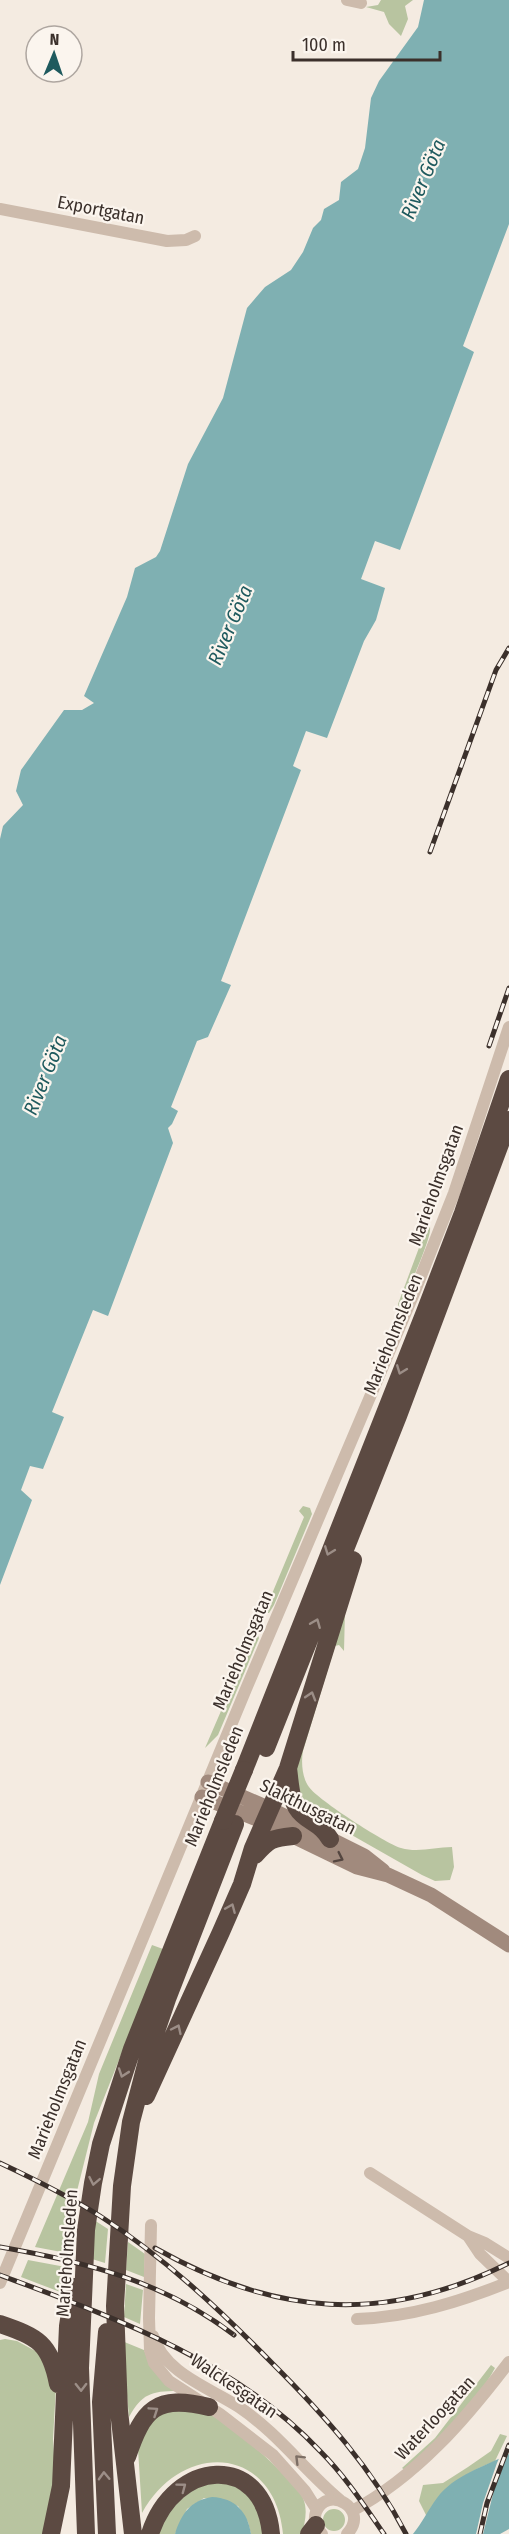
<svg xmlns="http://www.w3.org/2000/svg" width="509" height="2534" font-family="'Fira Sans Condensed',sans-serif">
<rect width="100%" height="100%" fill="#f4ebe1"/>
<path fill="#b8c4a0" d="M381,0H413L405,6L408,19L401,36L389,24L384,12L366,7L378,5Z
M430,1227C432,1239 406,1294 399,1308L398,1304L426,1229Z
M303,1506L310,1508L312,1514L274,1605L269,1613H264L304,1517L299,1511Z
M345,1611L344,1651L339,1645L335,1646L303,1751C301,1762 302,1778 309,1787C318,1800 385,1843 401,1848C418,1853 435,1847 452,1847L454,1867L450,1880L435,1881L422,1875L313,1813C301,1799 296,1784 295,1765Z
M256,1630L259,1638L218,1735L205,1748Z
M152,1945L163,1949L94,2123L77,2191L72,2254L35,2247L88,2122L99,2074Z
M94,2220L108,2229L105,2263L92,2259Z
M128,2242L145,2254L144,2277L126,2270Z
M28,2260L71,2268L68,2295L21,2277Z
M126,2284L143,2290L140,2324L124,2317Z
M5,2339L17,2341L41,2354L56,2387L53,2439L56,2487L44,2534H0V2340Z
M122,2341L144,2350L149,2362L177,2391C151,2391 142,2394 129,2417Z
M491,2365L495,2368C477,2403 434,2443 405,2470L402,2468L435,2438Z
M161,2410C174,2410 190,2408 202,2411C223,2416 294,2479 303,2498C308,2510 305,2522 302,2534H283C275,2446 183,2439 142,2513L138,2449L141,2437Z
M500,2434L507,2436L495,2461C464,2474 443,2486 427,2517L419,2501L423,2485L443,2483L468,2467L491,2451Z
M203,2482L232,2484L253,2499L265,2534H251L248,2522L238,2506L204,2498L187,2509L175,2534H157L169,2509Z
M323 2520a11 11 0 1 1 22 0a11 11 0 1 1-22 0Z"/>
<path fill="#7fb0b2" d="M424,0H509V224L463,346L474,352L400,550L375,541L361,579L385,588L376,620L364,641L327,738L306,731L293,766L301,770L221,981L231,985L208,1037L197,1041L171,1107L178,1111L172,1124L168,1128L173,1143L108,1316L93,1310L52,1412L64,1417L43,1469L30,1466L21,1490L32,1500L0,1585V839L3,826L23,805L16,791L21,770L64,710H82L94,703L84,696L127,597L135,568L156,557L160,551L188,464L223,398L247,308L265,287L291,270L303,252L313,228L321,220L324,209L339,200L341,182L358,169L365,148L371,98L379,81L418,27Z
M509,2454V2529L500,2534H413C422,2523 428,2510 437,2498C454,2475 485,2466 509,2454Z
M212,2497C235,2498 248,2512 251,2534H175C181,2514 191,2500 212,2497Z"/>
<path fill="#f4ebe1" d="M509,2451L494,2490L483,2534H476L483,2503L497,2463L501,2454Z"/>
<g fill="none" stroke-linecap="round" stroke-linejoin="round">
<path stroke="#cdbbac" stroke-width="12" d="M347,0L361,3
M0,209L167,241L186,240L195,236
M370,2173L468,2236L485,2243L509,2258
M151,2225L149,2318L150,2350L154,2363L169,2381L220,2414L273,2455L305,2491L317,2510
M468,2236L480,2254L509,2282
M0,2283L246,1689L415,1291L454,1193L509,1027
M357,2319C411,2317 459,2302 509,2282
M153,2336C164,2373 210,2388 239,2407C278,2433 305,2471 340,2500
M352,2511C417,2476 465,2420 509,2362
M322,2534C316,2528 313,2521 316,2512C327,2484 371,2509 347,2534"/>
<path stroke="#a18a7d" stroke-width="15" d="M208,1782L270,1809L364,1856L383,1871
M202,1797L264,1822L357,1867L388,1875L431,1895L509,1945"/>
<path stroke="#5c4a42" stroke-width="18" d="M266,1748L398,1416L509,1120
M288,1768C290,1782 290,1804 302,1814C314,1825 321,1824 330,1839
M244,1770L425,1312L463,1213L509,1079
M255,1855C269,1840 271,1838 293,1836
M146,2096L221,1932L242,1884L253,1848L288,1768L353,1560
M0,2324C38,2337 50,2343 58,2384
M127,2457C143,2409 156,2394 209,2407
M51,2534L61,2486L68,2326L74,2287
M86,2534L80,2368L86,2230L93,2183L101,2144L132,2049L223,1821
M107,2534L101,2402L107,2332
M133,2534L119,2411L115,2306L122,2186L131,2122L151,2046L167,1999L235,1824
M150,2534C174,2459 263,2451 271,2534
M309,2534L316,2525"/>
<defs>
<path id="rail" d="M430,852L496,670L509,648
M489,1046L509,988
M0,2163C34,2179 68,2196 100,2216C164,2257 219,2309 272,2363C324,2415 372,2468 406,2534
M0,2247C86,2262 163,2281 234,2335
M155,2248C275,2316 384,2325 509,2263
M0,2275C115,2318 234,2360 320,2451C345,2476 364,2505 384,2534
M480,2534L487,2503L509,2445"/>
</defs>
<use href="#rail" stroke="#3b302b" stroke-width="5"/>
<use href="#rail" stroke="#fbf5ee" stroke-width="3" stroke-dasharray="9" stroke-linecap="butt"/>
<path stroke="#5c4a42" stroke-width="18" d="M223,1821L244,1770"/>
</g>
<defs><path id="oneway-chevron" d="M-2-3.5L2.5 0L-2 3.5" fill="none" stroke-width="1.6" stroke-linecap="round" stroke-linejoin="round" transform="scale(1.5)"/></defs>
<g stroke="#9c8e87">
<use href="#oneway-chevron" transform="translate(401 1370) rotate(111)"/>
<use href="#oneway-chevron" transform="translate(329 1551) rotate(111)"/>
<use href="#oneway-chevron" transform="translate(316 1623) rotate(-68)"/>
<use href="#oneway-chevron" transform="translate(311 1696) rotate(-73)"/>
<use href="#oneway-chevron" transform="translate(231 1908) rotate(-67)"/>
<use href="#oneway-chevron" transform="translate(177 2029) rotate(-65)"/>
<use href="#oneway-chevron" transform="translate(123 2073) rotate(109)"/>
<use href="#oneway-chevron" transform="translate(94 2181) rotate(101)"/>
<use href="#oneway-chevron" transform="translate(81 2387) rotate(89)"/>
<use href="#oneway-chevron" transform="translate(154 2411) rotate(-34)"/>
<use href="#oneway-chevron" transform="translate(104 2476) rotate(-92)"/>
<use href="#oneway-chevron" transform="translate(182 2487) rotate(-37)"/>
</g>
<use stroke="#544640" href="#oneway-chevron" transform="translate(339 1858) rotate(26)"/>
<use stroke="#7d6f65" href="#oneway-chevron" transform="translate(299 2459) rotate(-135)"/>
<g text-anchor="middle" stroke-width="4.5" stroke-linejoin="round" paint-order="stroke">
<g font-size="18" fill="#3b302b" stroke="#fbf5ee">
<text transform="translate(101 210) rotate(11)" y="6">Exportgatan</text>
<text transform="translate(436 1185) rotate(-70)" y="6">Marieholmsgatan</text>
<text transform="translate(393 1334) rotate(-68)" y="6">Marieholmsleden</text>
<text transform="translate(243 1650) rotate(-67)" y="6">Marieholmsgatan</text>
<text transform="translate(214 1786) rotate(-68)" y="6">Marieholmsleden</text>
<text transform="translate(308 1807) rotate(26)" y="6">Slakthusgatan</text>
<text transform="translate(57 2099) rotate(-68)" y="6">Marieholmsgatan</text>
<text transform="translate(67 2253) rotate(-86)" y="6">Marieholmsleden</text>
<text transform="translate(234 2386) rotate(34)" y="6">Walckesgatan</text>
<text transform="translate(435 2418) rotate(-47)" y="6">Waterloogatan</text>
</g>
<g font-size="20" font-style="italic" fill="#1f5a5e" stroke="#fbf5ee">
<text transform="translate(423 179) rotate(-67)" y="7">River Göta</text>
<text transform="translate(230 625) rotate(-67)" y="7">River Göta</text>
<text transform="translate(45 1075) rotate(-68)" y="7">River Göta</text>
</g>
</g>
<g transform="translate(54 54) rotate(2)"><circle r="28" fill="#fbf5ee" stroke="#aea6a0" stroke-width="1.5"/>
<path d="M0-4.5L10 22L0 15L-10 22Z" fill="#1f5a5e"/>
<text y="-9" font-size="16" font-weight="bold" text-anchor="middle" fill="#3b302b">N</text>
</g>
<path d="M293 51v9h147v-9" fill="none" stroke="#3b302b" stroke-width="3"/>
<text x="302" y="51" font-size="18" fill="#3b302b" stroke="#fbf5ee" stroke-width="4.5" paint-order="stroke">100 m</text>
</svg>
